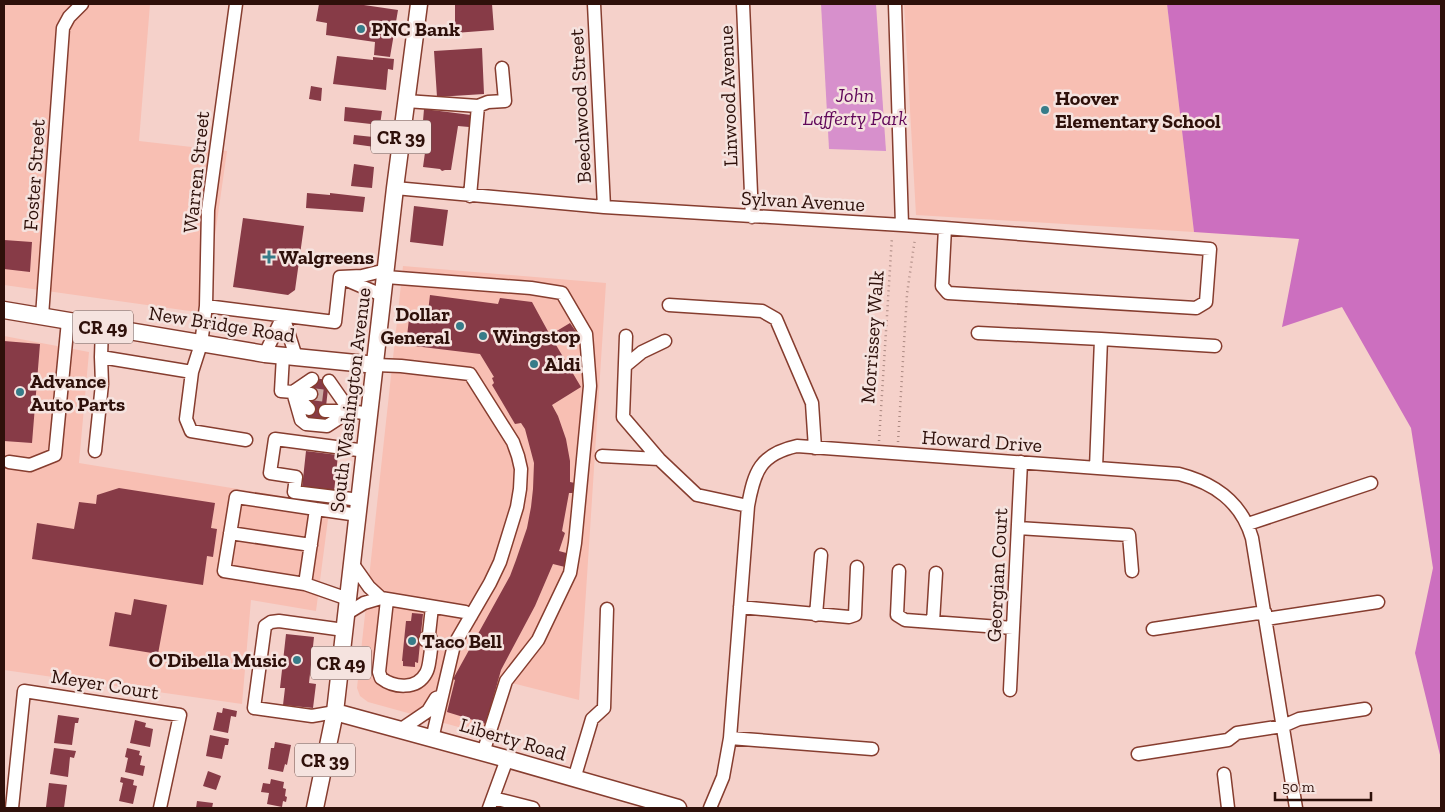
<svg xmlns="http://www.w3.org/2000/svg" width="1445" height="812" font-family="'Zilla Slab',serif">
<rect width="100%" height="100%" fill="#f5d1ca"/>
<path fill="#f8bfb3" d="M4,4H150L139,141L227,151L204,313L4,285Z
M904,4H1167L1194,232L916,215Z
M403,266L606,283L579,700L512,683L491,736L368,702L360,696L357,688Z
M4,336L89,352L79,463L330,504L316,611L251,600L242,704L4,670Z"/>
<path fill="#d790cc" d="M821,4H876L886,151L829,149Z"/>
<path fill="#cc6fbf" d="M1167,4H1441V759L1415,653L1433,568L1411,428L1342,307L1282,327L1299,239L1194,232Z"/>
<path fill="#873b47" d="M319,4H357L398,10L390,57L374,55L375,42L326,35L327,23L316,21Z
M455,4H492L494,30L455,33Z
M482,48L484,94L437,97L434,51Z
M337,56L373,60V57L394,59L393,70L388,69L386,90L333,84Z
M311,86L322,88L321,101L309,99Z
M345,107L382,111L380,125L344,121Z
M424,109L471,115L469,127L458,126L451,170H445L442,171L440,169L423,167L427,138L425,134L428,131V122L423,121Z
M354,135L383,138L382,148L353,144Z
M354,164L374,167L372,188L351,186Z
M307,193L330,195V193L365,197L363,212L306,208Z
M414,206L448,210L443,246L410,242Z
M243,218L304,226L295,290L288,295L233,287Z
M4,240L32,242L30,272L4,269Z
M430,295L498,304L500,298L532,302L550,335L570,323L577,333L556,345L581,387L552,405L558,416L566,439L570,461V482L575,483V493H569L562,531L565,533L559,551L570,554L565,567L553,564L535,606L501,670L486,724L447,712L455,680L453,679L510,576L516,560L527,528L531,507L533,489L534,463L525,429L521,423L515,424L492,385L494,383L492,378L494,377L480,354L406,345L410,310L428,312Z
M4,341L40,344L32,443L4,441Z
M313,378L329,380L324,424L307,422Z
M306,451L338,455L334,492L302,488Z
M119,488L215,503L211,528L217,529L213,557L207,556L203,585L32,559L37,523L74,529L79,502L96,504L97,495Z
M134,599L167,605L158,654L109,646L115,612L131,615Z
M412,613L423,614L418,663L415,662V667L403,666V661H402L406,621H411Z
M286,634L314,637L309,683L316,684L313,708L283,705L285,688H280Z
M223,708L237,711L236,717L231,716L228,733L213,730L217,712L222,713Z
M58,715L79,718L78,723H75L72,745L54,743Z
M135,720L146,723L145,727L153,729L150,747L130,743Z
M210,735L229,739L228,745H225L222,759L206,756Z
M275,742L291,745L287,765L285,764L283,772L268,769L271,748H274Z
M54,748L76,751L74,758L70,757L68,777L50,774Z
M127,748L140,751L139,755L142,756L140,765L145,766L143,776L125,772L128,758L125,757Z
M208,771L221,776L216,790L203,786Z
M121,777L134,780L133,785L137,786L133,804L119,801L123,783L120,782Z
M271,779L284,782L283,788L286,789L285,796L287,797L286,802L283,801L282,807L267,804L269,793L261,792L263,783L270,784Z
M49,783L67,785L64,808L46,807Z
M197,801L213,803L212,808H196Z"/>
<g fill="none" stroke-linecap="round" stroke-linejoin="round">
<path stroke="#cdaaa4" stroke-width="12" stroke-dasharray="12 6" stroke-linecap="butt" d="M311,394L327,396"/>
<defs>
<path id="minor" d="M236,4L208,210L206,306L201,344L192,372L186,419L191,431L246,440
M594,4L604,207
M743,4L752,217
M895,4L902,225
M406,101L478,106L470,196
M478,106L488,102L505,101L502,68
M395,188L604,207L902,225L945,228L1210,249L1206,302L1196,308L948,293L942,286L945,228
M386,277L531,288L562,293L586,334L590,386L575,543L570,573L538,640L506,681L483,753
M384,296L340,277L362,276L386,270
M669,305L762,311L776,319L812,403L815,448
M206,306L335,322L340,277
M42,316L63,28L69,17L82,4
M283,316L296,357
M102,327L101,357L192,372
M978,333L1101,339
M626,336L623,417L659,459
M265,354L283,316
M283,356L281,391L293,392L312,379
M376,365L401,366L470,374L513,442L518,456L521,469L520,489L517,507L500,562L490,583L454,645L432,739
M625,366L642,352L665,341
M329,381L350,411
M293,392L301,420L306,424L327,426L350,411
M293,392L311,394
M294,394L309,409
M325,411H350L370,414
M95,451L102,384L101,357
M602,456L659,459L697,495L748,506
M9,462L30,465L55,455L68,321
M1096,468L1101,339L1215,346
M360,500L294,492L296,477L270,473L275,439L366,451
M316,509L236,497L224,571L305,584L348,599
M1248,524L1371,483
M1018,528L1129,535L1132,571
M230,533L311,545
M352,563L369,587L381,598
M899,571L897,615L905,620L1013,628
M305,584L316,509L358,515
M387,600L379,672L381,678C394,688 417,690 426,673C429,668 429,662 430,657C431,648 433,642 429,634
M740,607L849,617L855,615L857,567
M346,614L364,603L381,598L465,612L471,616
M816,615L821,555
M1266,619L1378,602
M933,622L936,573
M1153,629L1265,612
M425,640L429,634L432,607
M1010,690L1021,462
M335,712L312,716L254,708L265,626L271,622L279,621L344,630
M400,730L428,711L436,698L439,697
M730,738L872,749
M1138,754L1228,740L1237,733L1283,726L1299,719L1365,709
M1224,774L1228,808
M574,779L592,719L604,708L607,609
M493,798L533,808
M12,808L24,691L180,715L160,808
M489,808L507,759
M710,808L723,777L730,738L748,506C754,472 760,454 797,446L1179,474C1214,483 1241,501 1252,538L1296,808"/>
<path id="major" d="M4,310L265,354L376,365
M335,712L507,759L678,808
M315,808L335,712L395,188L419,4"/>
</defs>
<use href="#minor" stroke="#863d2f" stroke-width="15"/>
<use href="#major" stroke="#863d2f" stroke-width="19"/>
<path stroke="#ab8982" stroke-width="2.5" stroke-dasharray="1 4" stroke-linecap="butt" d="M879,441L892,237
M898,442L907,294L915,238"/>
<use href="#minor" stroke="#fff" stroke-width="12"/>
<use href="#major" stroke="#fff" stroke-width="16"/>
</g>
<g fill="#377c89" stroke="#f5e3df" stroke-width="2">
<circle cx="361" cy="29" r="5"/>
<circle cx="1045" cy="110" r="5"/>
<path d="M266.5 249.5h5v5h5v5h-5v5h-5v-5h-5v-5h5z"/>
<circle cx="460" cy="326" r="5"/>
<circle cx="483" cy="336" r="5"/>
<circle cx="534" cy="364" r="5"/>
<circle cx="20" cy="392" r="5"/>
<circle cx="412" cy="641" r="5"/>
<circle cx="297" cy="660" r="5"/>
</g>
<g text-anchor="middle" stroke-width="5" stroke-linejoin="round" paint-order="stroke">
<g fill="#f5e3df" stroke="#6a4f4a" stroke-width="1">
<rect x="371" y="120.5" width="60" height="33" rx="4"/>
<rect x="73" y="310.5" width="60" height="33" rx="4"/>
<rect x="311" y="646.5" width="60" height="33" rx="4"/>
<rect x="295" y="743.5" width="60" height="33" rx="4"/>
</g>
<g font-size="19" font-weight="bold" fill="#2e100a">
<text x="401" y="144">CR 39</text>
<text x="103" y="334">CR 49</text>
<text x="341" y="670">CR 49</text>
<text x="325" y="767">CR 39</text>
</g>
<g font-size="20" font-weight="bold" fill="#2e100a" stroke="#f5e3df" text-anchor="start">
<text x="371" y="36">PNC Bank</text>
<text x="1055" y="105">Hoover<tspan x="1055" dy="23">Elementary School</tspan></text>
<text x="279" y="264">Walgreens</text>
<text x="450" y="321" text-anchor="end">Dollar<tspan x="450" dy="23">General</tspan></text>
<text x="493" y="343">Wingstop</text>
<text x="544" y="371">Aldi</text>
<text x="30" y="388">Advance<tspan x="30" dy="23">Auto Parts</tspan></text>
<text x="422" y="648">Taco Bell</text>
<text x="287" y="667" text-anchor="end">O'Dibella Music</text>
</g>
<g font-size="20" font-style="italic" fill="#600759" stroke="#f5e3df">
<text x="855" y="102">John<tspan x="855" dy="23">Lafferty Park</tspan></text>
</g>
<g font-size="20" fill="#2e100a" stroke="#f5e3df">
<text transform="translate(728 96) rotate(-92)" y="7">Linwood Avenue</text>
<text transform="translate(580 106) rotate(-93)" y="7">Beechwood Street</text>
<text transform="translate(196 172) rotate(-84)" y="7">Warren Street</text>
<text transform="translate(34 175) rotate(-86)" y="7">Foster Street</text>
<text transform="translate(803 201) rotate(3)" y="7">Sylvan Avenue</text>
<text transform="translate(222 324) rotate(9)" y="7">New Bridge Road</text>
<text transform="translate(872 337) rotate(-86)" y="7">Morrissey Walk</text>
<text transform="translate(350 400) rotate(-83)" y="7">South Washington Avenue</text>
<text transform="translate(982 441) rotate(4)" y="7">Howard Drive</text>
<text transform="translate(997 575) rotate(-87)" y="7">Georgian Court</text>
<text transform="translate(105 684) rotate(9)" y="7">Meyer Court</text>
<text transform="translate(513 739) rotate(16)" y="7">Liberty Road</text>
</g>
</g>
<rect width="1445" height="812" fill="none" stroke="#2e100a" stroke-width="10"/>
<path d="M1275 792v8h96v-8" fill="none" stroke="#2e100a" stroke-width="2.5"/>
<text x="1282" y="792" font-size="15" fill="#2e100a" stroke="#f5e3df" stroke-width="4" paint-order="stroke">50 m</text>
</svg>
